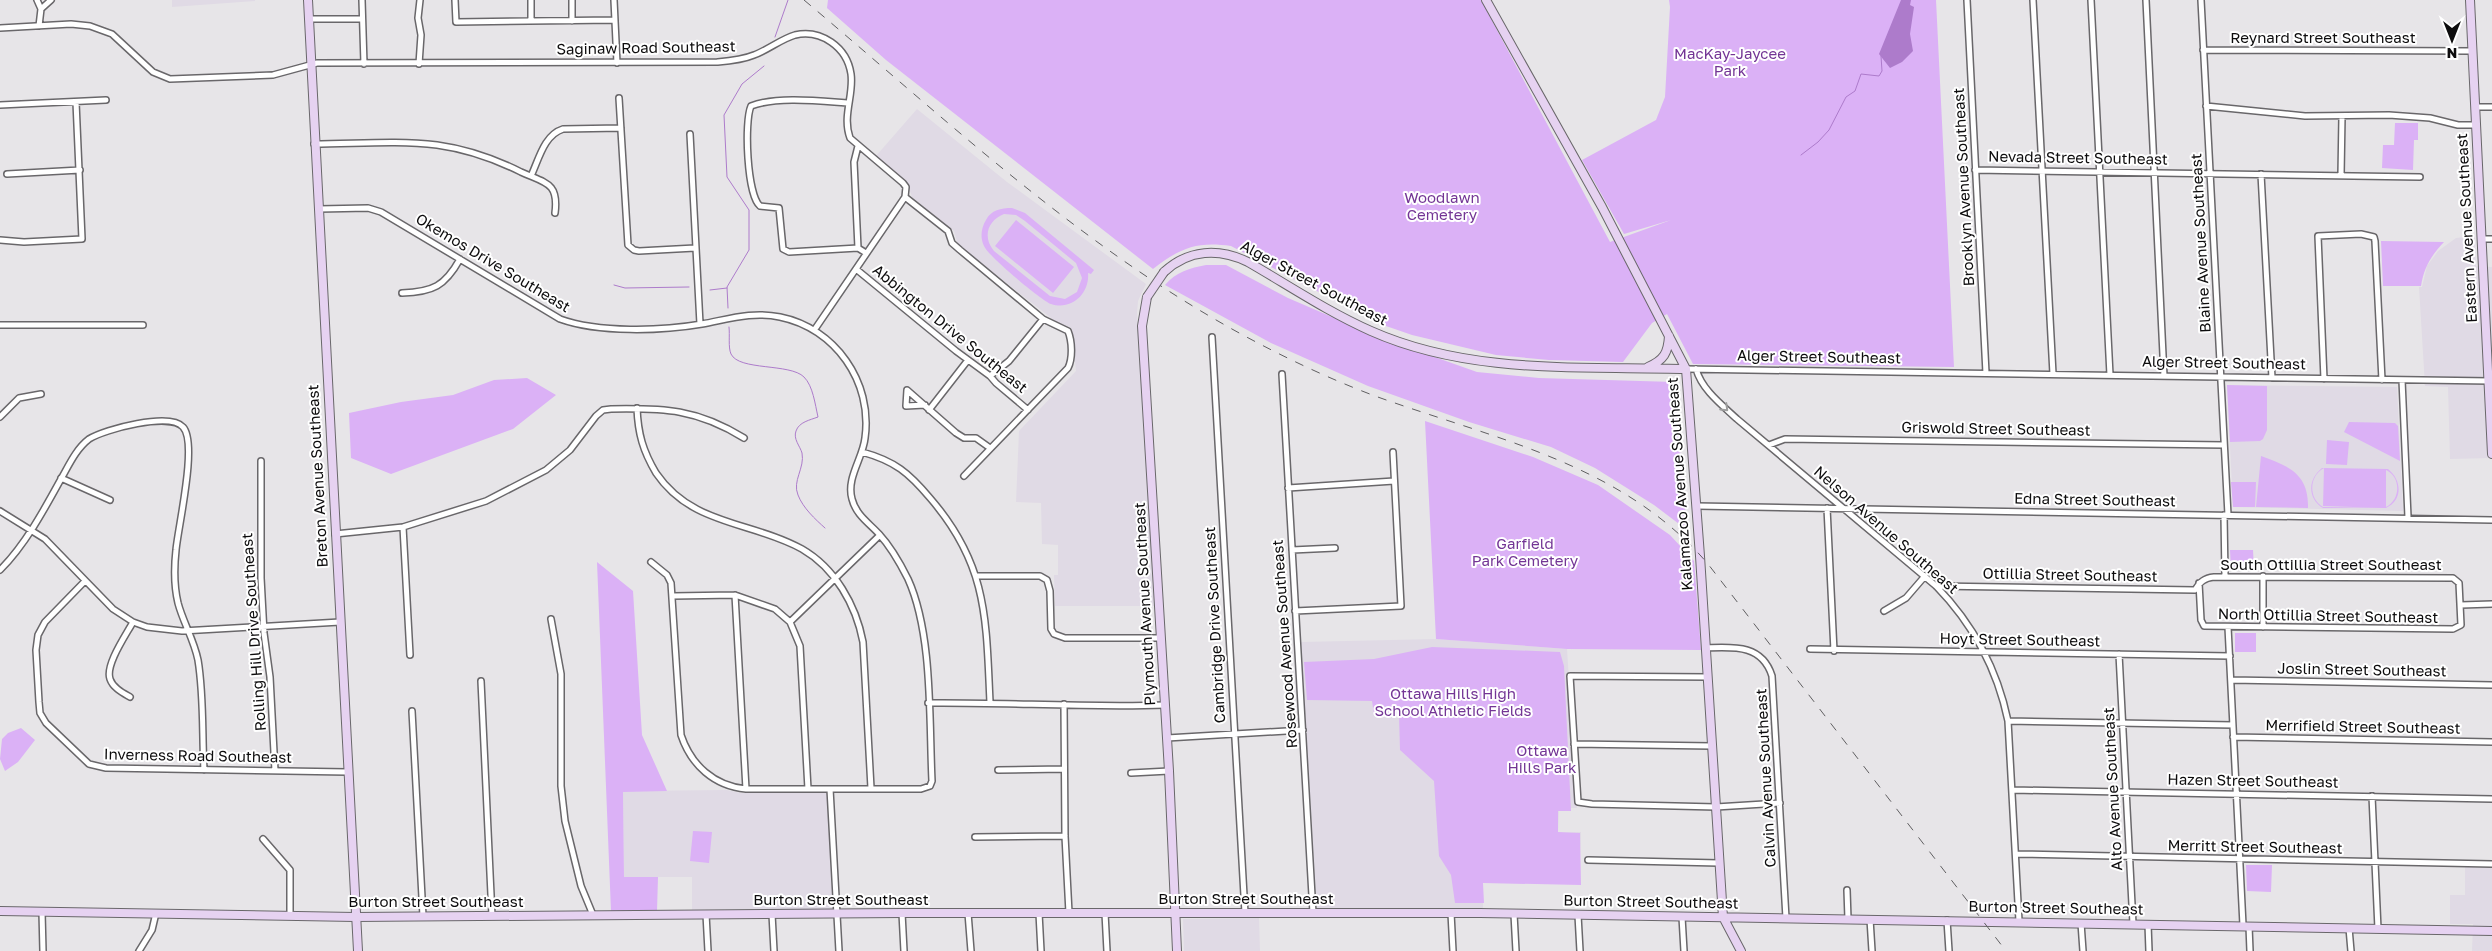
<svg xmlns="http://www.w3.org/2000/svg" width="2492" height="951" font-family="'Golos Text',sans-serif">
<rect width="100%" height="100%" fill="#e7e5e8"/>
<path fill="#e0dae5" d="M172,0H255V1L172,7Z
M917,109L1007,182L1146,284L1138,301L1137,313L1150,498L1155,606H1055L1054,575H1058V545L1042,544L1041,503L1016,502L1019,431L1076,371L1072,331L1070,327L1055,321L958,245L954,231L912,197L907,182L876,156Z
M2475,236L2476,266L2492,267V458L2450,459L2448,387L2425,386L2419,287H2422L2427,266L2438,251L2456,238Z
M2227,385L2397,387L2403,511L2233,507Z
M1436,639L1567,649L1577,808H1559L1558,833L1581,832L1579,884L1483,882V908L1317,909L1301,642Z
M727,790L741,793H827L835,909L692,911V877H624L623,791Z
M2465,867L2492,868V951H2472L2473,924H2450V895H2465Z
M1259,918L1260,951H1184L1183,919Z"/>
<path fill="#dbb1f6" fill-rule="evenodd" d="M828,0H1481L1610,242L1671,220L1624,234L1582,160L1656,120L1665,97L1670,7L1669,0H1936L1954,367L1693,364L1667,314L1652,323L1623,362L1549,360L1496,355L1412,335L1386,326L1359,313L1231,246C1197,241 1180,248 1153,269L886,60L827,8Z
M2395,123H2418V140H2414L2413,170L2382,168L2383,145H2394Z
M1012,208L1025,213L1094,270L1091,274L1088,273C1090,293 1072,311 1051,304C1041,300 988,256 984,246C980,238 981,228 986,220C991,210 1001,208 1012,208ZM1004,214L1016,215L1025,221L1076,263L1082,278L1077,292L1065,299L1050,296L994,251C982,237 988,220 1004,214Z
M1016,220L1074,267L1053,293L995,246Z
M2381,241L2444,242C2431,256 2424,267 2421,286H2383Z
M1206,265H1226L1288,298L1381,338L1477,372L1539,378L1674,382L1687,530L1654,505L1595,468L1551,447L1469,422L1368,386L1271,343L1165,285C1176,272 1190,268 1206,265Z
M527,378L556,395L513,429L391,474L351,458L349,413L401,402L453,395L494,380Z
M2227,385L2267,386V430L2263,439L2260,441L2230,442Z
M1425,421L1533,457L1598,485L1670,535L1694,561L1701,650L1567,649L1436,639Z
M2349,422L2395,423L2398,426L2400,461L2344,432Z
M2327,440L2349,442L2347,465L2326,464Z
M2261,456C2289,466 2309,474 2308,508L2256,507Z
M2322,468L2388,469C2402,480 2403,500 2386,508H2323C2307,498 2308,479 2322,468ZM2324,468L2323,506L2384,508L2323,507C2308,498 2309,476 2324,468ZM2386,470C2401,477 2401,499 2386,507Z
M2231,482H2256L2255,507H2233Z
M2230,550H2253L2254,569L2231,570Z
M597,562L633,591L642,735L667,791L623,792L624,877H658L657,911H611Z
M2235,633H2256V652H2235Z
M1432,647L1560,652L1564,666L1571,811H1558V832L1580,833L1581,885L1483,883L1484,903H1455L1451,875L1439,856L1434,781L1400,750L1399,714H1374L1372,701L1307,700L1304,662L1374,659Z
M21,728L35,740L18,762L5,771L0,759L2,739L8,733Z
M693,831L712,832L709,863L690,861Z
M2246,865H2272L2271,892L2247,891Z"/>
<path fill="#ad7bcb" d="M1901,0H1911L1910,5L1914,7L1910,34L1913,51L1902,62L1890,68L1879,54Z"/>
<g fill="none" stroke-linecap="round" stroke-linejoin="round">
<path stroke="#ad7bcb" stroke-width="1" d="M775,37L788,0
M1801,155L1818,142L1829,130L1846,97L1855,91L1861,74L1879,76L1882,71L1881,56
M614,285L625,288L689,287
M710,290L727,288
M728,308L727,287L749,250V210L727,177L724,115L742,84L764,66
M729,327C730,335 728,347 731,354C739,371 790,363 804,377C813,386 815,404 818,417C810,420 799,422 796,431C793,439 800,446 802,453C805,468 792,481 798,495C803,508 815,519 825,528"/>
<defs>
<path id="minor" d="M37,0L41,9
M362,0L364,64
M455,0L456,22L615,20
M614,0L617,63
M1967,0L1986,373
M2033,0L2053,374
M2091,0L2110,375
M2146,0L2164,376
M2201,0L2228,515
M309,19H361
M531,21V0
M572,21V0
M39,26L41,9L51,0
M0,28L71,24L90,26L112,34L153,72L170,79L273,75L317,63L717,62C729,61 742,60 754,55C768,50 781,39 795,35C821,29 847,47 851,74C854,95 842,116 850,138L903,183L906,187L905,197L815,329
M2203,50L2473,51
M419,64L421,35L418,18L420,0
M619,98L628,245L634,250L639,251L695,248
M849,103C820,101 777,96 751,106C744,122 747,195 760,206L779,208L783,249L789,252L858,248
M0,105L106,100
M2206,106L2305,116L2389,115L2430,118L2458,125H2475
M2475,107H2492
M690,134L700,324
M314,144C355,144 397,140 437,145C466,149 495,159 521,172C545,183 559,182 555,213
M858,146L854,162L858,248L866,253
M1975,170L2420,177
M7,174L80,170
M2261,174L2272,378
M2341,175L2342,116
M531,176C539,159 544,135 563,129L621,128
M905,197L948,231L952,243L960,250L1043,319L1068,331C1072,341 1073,358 1068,368L964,476
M319,209L368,208L381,212L560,319C599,333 661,331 702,324C729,319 753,311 780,317C835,328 873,382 865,438C863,458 846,478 852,499C856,515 869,523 879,534C891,547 900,563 908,579C933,634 929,720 932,781L930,786L921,789H746C714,786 691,765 681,735L671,583L667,575L651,562
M2481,239H2492
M0,240L24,242L82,239L76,102
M856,269L956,351L990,376L996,383L1028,410
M402,293C433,292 445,286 460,259
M0,325H143
M1212,337L1245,913
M1686,369L2490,381
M1696,369C1702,390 1722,405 1737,419L1936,586C1974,625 1997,668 2008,721L2019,921
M1282,374L1313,913
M990,376L1009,361L1043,319
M2324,379L2318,236L2361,234L2374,237L2375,241L2382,380
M2402,380L2408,517
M925,405L906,406L907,390L956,433L964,438H976L990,448
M637,408C638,434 643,451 656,473C692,526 751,521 802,549C835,568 856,605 863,642L871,788
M929,410L968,360
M0,417L19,398L41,394
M1769,445L1785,439L2224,445
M862,452C895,461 909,473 930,498C988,565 986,619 990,702
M261,461V578L264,633L270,677L275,771
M61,478L110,500
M1288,488L1394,481
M1697,506L2492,520
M1827,508L1834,651
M0,511L45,539L113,609L133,622L147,627L182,631L340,622
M2224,515L2225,576
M403,527L410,655
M335,534L403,527L486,501L546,470L570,450L596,416L603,410L611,409C665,408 697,409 744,438
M1292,550L1335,548
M0,570C25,545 44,510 61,479C69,465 76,449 89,439C105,429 170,412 183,427C198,443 178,527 176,550C174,568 174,586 178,603C183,622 194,640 198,660C204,696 202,734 204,770
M977,576H1040L1047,580L1050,591L1051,629L1054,634L1065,638H1161
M85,581L45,622L38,635L36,650L39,702L40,713L46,723L89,764L106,768L347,772
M1936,586L2195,590C2200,582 2204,578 2214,577L2453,578L2459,583L2461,625L2453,629L2204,626L2201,620L2199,583
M735,595L746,789
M673,596L735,595L775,609L790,622L800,646L808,789
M2461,605L2492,604
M1295,611L1401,606L1393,452
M1884,611L1906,598L1925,576
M551,619L561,674V786L565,821L581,886L593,915
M790,622L880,535
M2228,627L2243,925
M2263,627V576
M1706,648C1733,647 1762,644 1772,676L1786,918
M1810,649L2230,656
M2119,654L2133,924
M1708,677L1570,676L1578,802L1592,804L1716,807L1780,803
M2231,680L2492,685
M481,681L492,916
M130,697C123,693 113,688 110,679C105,665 126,635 133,622
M928,703C1007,702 1086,708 1165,705
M1064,704L1065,836L1069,913
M412,711L423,916
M2008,721L2233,725
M2233,737L2492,742
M1167,738L1303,730
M1574,744L1712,746
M998,770L1064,769
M1131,773L1169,771
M830,789L839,951
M2014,790L2492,799
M2372,796L2378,929
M975,837L1065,836
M263,839L290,870V915
M2017,854L2492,864
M1588,860L1719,863
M1847,890L1848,919
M42,912L43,951
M902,913L904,951
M968,913L971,951
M1039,913L1041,951
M1105,913L1107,951
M1451,913L1453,951
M706,914L708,951
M772,914L774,951
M1514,914L1516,951
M1578,915L1580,951
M1682,917L1684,951
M1870,919L1872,951
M1947,920L1949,951
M2081,923L2083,951
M2148,924L2149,951
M2249,926L2250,951
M2349,928L2351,951
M139,951L152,930L156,913"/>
<path id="secondary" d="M308,0L358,951
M1486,0L1602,207L1686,369L1700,556L1723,917L1741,951
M2470,0L2492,454
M1164,272C1189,249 1219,248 1248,262C1288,285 1328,312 1371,331C1470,375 1580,366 1686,369
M1147,297L1142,326L1169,771L1177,951
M1648,367C1664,360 1668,353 1669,336
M0,911L355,917L902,913H1480L2492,931"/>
</defs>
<use href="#minor" stroke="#69676a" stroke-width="8"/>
<use href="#secondary" stroke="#69676a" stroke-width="10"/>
<use href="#minor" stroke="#fff" stroke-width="5"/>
<use href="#secondary" stroke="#e6d2f1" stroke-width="8"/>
<path stroke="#605f61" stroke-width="1" stroke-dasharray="9 9" stroke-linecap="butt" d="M804,0C948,121 1088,254 1256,342C1294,362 1335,381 1375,396C1494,439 1622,463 1708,564L2006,951"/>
<defs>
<path id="secondary-bridge" d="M1147,297L1164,272"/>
</defs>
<use href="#secondary-bridge" stroke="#69676a" stroke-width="10" stroke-linecap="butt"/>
<use href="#secondary-bridge" stroke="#e6d2f1" stroke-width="8"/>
</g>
<defs><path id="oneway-chevron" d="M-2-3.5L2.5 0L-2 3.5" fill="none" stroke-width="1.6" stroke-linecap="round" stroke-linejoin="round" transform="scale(1.25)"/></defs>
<use stroke="#9e9e9e" href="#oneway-chevron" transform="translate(1725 408) rotate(44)"/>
<g text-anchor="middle" stroke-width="4" stroke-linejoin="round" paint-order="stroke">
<g font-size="15" fill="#0d0c0d" stroke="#fff">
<text x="2323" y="43">Reynard Street Southeast</text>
<text transform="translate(646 48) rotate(-1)" y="5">Saginaw Road Southeast</text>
<text transform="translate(2078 158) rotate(1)" y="5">Nevada Street Southeast</text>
<text transform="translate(1964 187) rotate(-93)" y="5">Brooklyn Avenue Southeast</text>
<text transform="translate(2467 228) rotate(-93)" y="5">Eastern Avenue Southeast</text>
<text transform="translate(2201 243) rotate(-93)" y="5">Blaine Avenue Southeast</text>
<text transform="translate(493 263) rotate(31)" y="5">Okemos Drive Southeast</text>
<text transform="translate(1314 283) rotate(28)" y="5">Alger Street Southeast</text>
<text transform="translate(950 329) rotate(39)" y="5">Abbington Drive Southeast</text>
<text transform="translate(1819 357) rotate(1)" y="5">Alger Street Southeast</text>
<text transform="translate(2224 363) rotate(1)" y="5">Alger Street Southeast</text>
<text transform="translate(1996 429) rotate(1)" y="5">Griswold Street Southeast</text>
<text transform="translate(318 476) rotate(-93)" y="5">Breton Avenue Southeast</text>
<text transform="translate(1680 484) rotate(-94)" y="5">Kalamazoo Avenue Southeast</text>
<text transform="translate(2095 500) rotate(1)" y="5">Edna Street Southeast</text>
<text transform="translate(1886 530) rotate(41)" y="5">Nelson Avenue Southeast</text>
<text x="2331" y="570">South Ottillia Street Southeast</text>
<text transform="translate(2070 575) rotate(1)" y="5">Ottillia Street Southeast</text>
<text transform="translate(1145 604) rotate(-93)" y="5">Plymouth Avenue Southeast</text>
<text transform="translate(2328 616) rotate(1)" y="5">North Ottillia Street Southeast</text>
<text transform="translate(1215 625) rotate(-93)" y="5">Cambridge Drive Southeast</text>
<text transform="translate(254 632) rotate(-94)" y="5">Rolling Hill Drive Southeast</text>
<text transform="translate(2020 640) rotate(1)" y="5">Hoyt Street Southeast</text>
<text transform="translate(1285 644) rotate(-94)" y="5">Rosewood Avenue Southeast</text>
<text transform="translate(2362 670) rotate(1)" y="5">Joslin Street Southeast</text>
<text transform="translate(2363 727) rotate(1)" y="5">Merrifield Street Southeast</text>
<text transform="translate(198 756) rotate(1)" y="5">Inverness Road Southeast</text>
<text transform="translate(1766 778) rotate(-93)" y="5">Calvin Avenue Southeast</text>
<text transform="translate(2253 781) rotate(1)" y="5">Hazen Street Southeast</text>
<text transform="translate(2113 789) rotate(-93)" y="5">Alto Avenue Southeast</text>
<text transform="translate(2255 847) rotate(1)" y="5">Merritt Street Southeast</text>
<text x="1246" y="904">Burton Street Southeast</text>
<text x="841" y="905">Burton Street Southeast</text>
<text x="436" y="907">Burton Street Southeast</text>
<text transform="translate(1651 902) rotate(1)" y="5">Burton Street Southeast</text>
<text transform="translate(2056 908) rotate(1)" y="5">Burton Street Southeast</text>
</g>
<g font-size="15" fill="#733595" stroke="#fff">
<text x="1730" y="59">MacKay-Jaycee<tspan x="1730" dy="17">Park</tspan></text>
<text x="1442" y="203">Woodlawn<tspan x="1442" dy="17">Cemetery</tspan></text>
<text x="1525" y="549">Garfield<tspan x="1525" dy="17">Park Cemetery</tspan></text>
<text x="1453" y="699">Ottawa Hills High<tspan x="1453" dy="17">School Athletic Fields</tspan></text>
<text x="1542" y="756">Ottawa<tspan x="1542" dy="17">Hills Park</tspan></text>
</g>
</g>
<g transform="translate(2452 40) rotate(180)" stroke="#ffffff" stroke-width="4" paint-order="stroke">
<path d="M0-4L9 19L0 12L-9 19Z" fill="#0d0c0d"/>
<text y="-8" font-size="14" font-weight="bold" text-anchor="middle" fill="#0d0c0d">N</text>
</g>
</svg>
